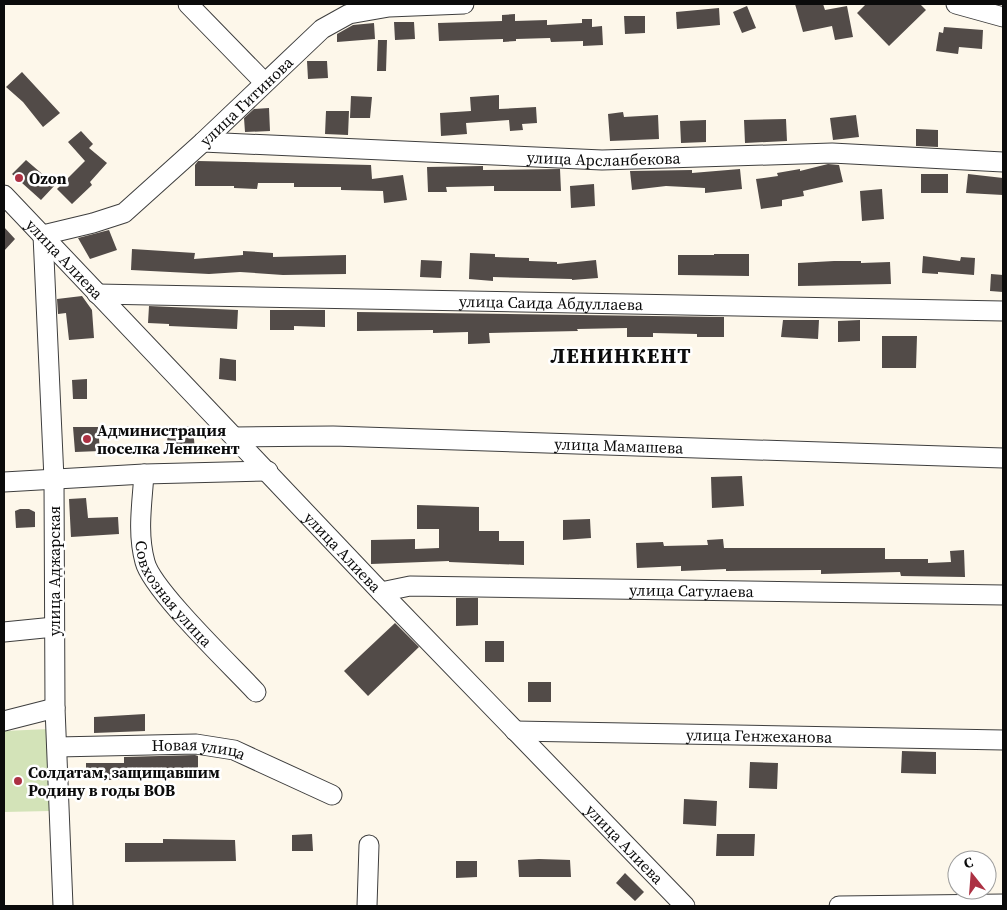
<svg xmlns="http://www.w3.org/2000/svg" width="1007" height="910" font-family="'Source Serif 4',serif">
<rect width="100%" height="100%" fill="#fdf7ea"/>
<path fill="#d3e3b8" d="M49,729L50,811L4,812V731Z"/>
<path fill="#524b48" d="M795,4H823L825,10L847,6L853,37L835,40L832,26L803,32Z
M866,4H920L926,10L889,46L857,13Z
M747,6L756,28L742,33L733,12Z
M719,8L720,25L677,29L676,12Z
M515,14V21L547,20V25L582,23V19H592V27L602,26L603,45L583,46V41L551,42L550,38L516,39V41L503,42V39L439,41L438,23L502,21V15Z
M624,16H645V33L625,34Z
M394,22H414L415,39L395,40Z
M374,23L375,39L337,42V34L353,25Z
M944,27L983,30L982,49L959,47L958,54L936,51L939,32L943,33Z
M378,40H387L386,71H377Z
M307,61H327L328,78L308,79Z
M22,72L60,113L43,127L23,102L6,87Z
M499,95V109L536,107L537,123L522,124L523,130L510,131L509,120L466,123L467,134L441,136L440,113L471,111L470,97Z
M351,96L372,97L370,118H350Z
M269,108L270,131L245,132L244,118L254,109Z
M326,111H349L348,135L325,134Z
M623,112L624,117L658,115L659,139L610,141L608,114Z
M856,115L859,137L833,140L830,118Z
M786,119L787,141L745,143L744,120Z
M706,120V142L681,143L680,121Z
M916,129L938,130V147L916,146Z
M81,131L93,144L89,148L107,163L90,182L92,185L72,204L57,189L85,161L68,142Z
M26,160L55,185L41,200L12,174Z
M198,161L371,165L372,179L403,175L407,200L384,203L383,191L341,190V187H294V183H258L257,189L234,188V186H195V165Z
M828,164L839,165L843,182L803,191L804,196L782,200V206L761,209L756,179L778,176L777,173L800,169V171Z
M483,166V170L560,169L561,191H494V186L446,187L447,192H428L427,167Z
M740,169L742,189L705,193V188L666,186L632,190L630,171L692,170V173Z
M921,174H948V193H921Z
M968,174L1003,178V195L966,193Z
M594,184L595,206L571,208L570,186Z
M882,189L884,219L862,221L860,191Z
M4,227L15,239L4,251Z
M109,230L117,250L90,259L78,238Z
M132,249L195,253L194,259L243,255V251L273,253V257L346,255V274L283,275L240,272L209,274L131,270Z
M470,253L495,254V257L529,258V261L557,262V264L596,260L598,278L572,280V279L493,277V281L469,279Z
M714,254H749V276L678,275V255H714Z
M923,256L960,261L961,257L975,258L974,275L938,272V274L922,273Z
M421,260L442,261L441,278L420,277Z
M834,261H861V263L890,262L891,284L798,286V263Z
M991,274L1003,275V292L990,291Z
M82,296L92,310L94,338L69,340L66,313L58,314L57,299Z
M149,306L238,310L237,329L169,326V324L148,323Z
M270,310H325V327L294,326V330H270Z
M357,312L724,317V337H697V334L653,333V337H627V328L577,329L578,331L489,333L490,343L468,344V332L433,333V330L357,331Z
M783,320H819L818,339L781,337Z
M860,320V341L838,342V321Z
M882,336H917L916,368H882Z
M220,358L236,360V381L219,379Z
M87,379V399H73L72,380Z
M193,426L195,452L169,455L166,429Z
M73,427H98L100,451L75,452Z
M742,476L744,506L712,508L711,477Z
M86,498L88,518L118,517L119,534L71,537L69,499Z
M417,505L479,507V531H499V541H524V565L449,562V561L371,564V540L415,539V549L439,548V529H417Z
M20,509H29L35,512V527L16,528L15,511Z
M590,519L591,538L563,540V520Z
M723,539L724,548H885V559H928V563L951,562L950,551L964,550L965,577L901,576L900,572L821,574V570L726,571V569L681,571V566L637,568L636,543L663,542L664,546L708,545L707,540Z
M456,598H478V625L456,626Z
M395,623L419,647L368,696L344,671Z
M485,641H504V662H485Z
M528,682H551V702H528Z
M145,714V731L94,733V717Z
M902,751L936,752V774L901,773Z
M195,755L198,756V774H121L122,780H86V763H124V757Z
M750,762L778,763L777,789L749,788Z
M684,799L717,801L716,826L683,824Z
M312,834L313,851H292V835Z
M717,834H755L754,856H716Z
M163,839L235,840L236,861L125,862V843H163Z
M539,859L570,860L571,877H519L518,860Z
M456,861H477V877L456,878Z
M625,873L644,892L635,901L616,883Z"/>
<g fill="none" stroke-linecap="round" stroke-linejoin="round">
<defs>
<g id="minor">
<path d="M188,4L264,82"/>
<path d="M956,4L1003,17"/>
<path id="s1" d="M203,142L602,160L832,153L1003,162"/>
<path id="s2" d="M4,195L381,592L685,906"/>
<path id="s3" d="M97,294L1003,311"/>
<path id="s4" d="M235,437L333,436L1003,458"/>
<path id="s5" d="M144,474C142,504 137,533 145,562C152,590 233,667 256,692"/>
<path d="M4,482L144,474L268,471"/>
<path id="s6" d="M381,592L410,586L1003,595"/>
<path d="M4,632L54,627"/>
<path d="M4,721L55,708"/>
<path id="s7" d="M515,731L1003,740"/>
<path id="s8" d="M57,747L196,744L234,750L332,795"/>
<path id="s9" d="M63,906L55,708L54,479L43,235L93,223L124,213L203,142L322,29L349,14L389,7L464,4"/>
<path d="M367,906L369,845"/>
<path d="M839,906L1003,904"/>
</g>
</defs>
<use href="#minor" stroke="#3e3e3e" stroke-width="21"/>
<use href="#minor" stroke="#fff" stroke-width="19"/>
</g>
<g fill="#ac3143" stroke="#fff" stroke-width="2">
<circle cx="19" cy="178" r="5"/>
<circle cx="87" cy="439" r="5"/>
<circle cx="18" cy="781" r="5"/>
</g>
<g text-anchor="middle" stroke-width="5" stroke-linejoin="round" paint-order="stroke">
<g font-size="16" fill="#0b0b0b" stroke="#fff">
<text dy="6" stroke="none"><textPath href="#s9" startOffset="921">улица Гитинова</textPath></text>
<text dy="6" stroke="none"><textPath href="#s1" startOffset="401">улица Арсланбекова</textPath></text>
<text dy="6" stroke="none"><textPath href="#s2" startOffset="88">улица Алиева</textPath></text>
<text dy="6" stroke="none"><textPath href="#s3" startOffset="454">улица Саида Абдуллаева</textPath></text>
<text dy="6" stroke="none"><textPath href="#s4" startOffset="384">улица Мамашева</textPath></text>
<text dy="6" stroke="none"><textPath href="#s2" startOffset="492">улица Алиева</textPath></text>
<text transform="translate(54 571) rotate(-90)" y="6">улица Аджарская</text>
<text dy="6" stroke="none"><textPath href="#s6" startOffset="311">улица Сатулаева</textPath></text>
<text dy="6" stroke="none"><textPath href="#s5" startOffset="130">Совхозная улица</textPath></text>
<text dy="6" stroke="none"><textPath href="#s7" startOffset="244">улица Генжеханова</textPath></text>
<text dy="6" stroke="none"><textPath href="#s8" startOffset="142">Новая улица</textPath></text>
<text dy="6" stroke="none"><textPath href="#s2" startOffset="898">улица Алиева</textPath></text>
</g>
<g font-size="16" font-weight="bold" fill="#0b0b0b" stroke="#fff" text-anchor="start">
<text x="29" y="184">Ozon</text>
<text x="97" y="436">Администрация<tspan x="97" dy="18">поселка Леникент</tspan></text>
<text x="28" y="778">Солдатам, защищавшим<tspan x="28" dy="18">Родину в годы ВОВ</tspan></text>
</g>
<g font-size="21" font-weight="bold" letter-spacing="1" fill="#0b0b0b" stroke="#fff">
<text x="621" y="363">ЛЕНИНКЕНТ</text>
</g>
</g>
<rect width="1007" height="910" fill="none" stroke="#0b0b0b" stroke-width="10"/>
<g transform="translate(972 875) rotate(343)"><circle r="24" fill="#ffffff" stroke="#9d9d9d"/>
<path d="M0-4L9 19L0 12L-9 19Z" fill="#ac3143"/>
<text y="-8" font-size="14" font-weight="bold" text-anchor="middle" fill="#0b0b0b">С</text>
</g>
</svg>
